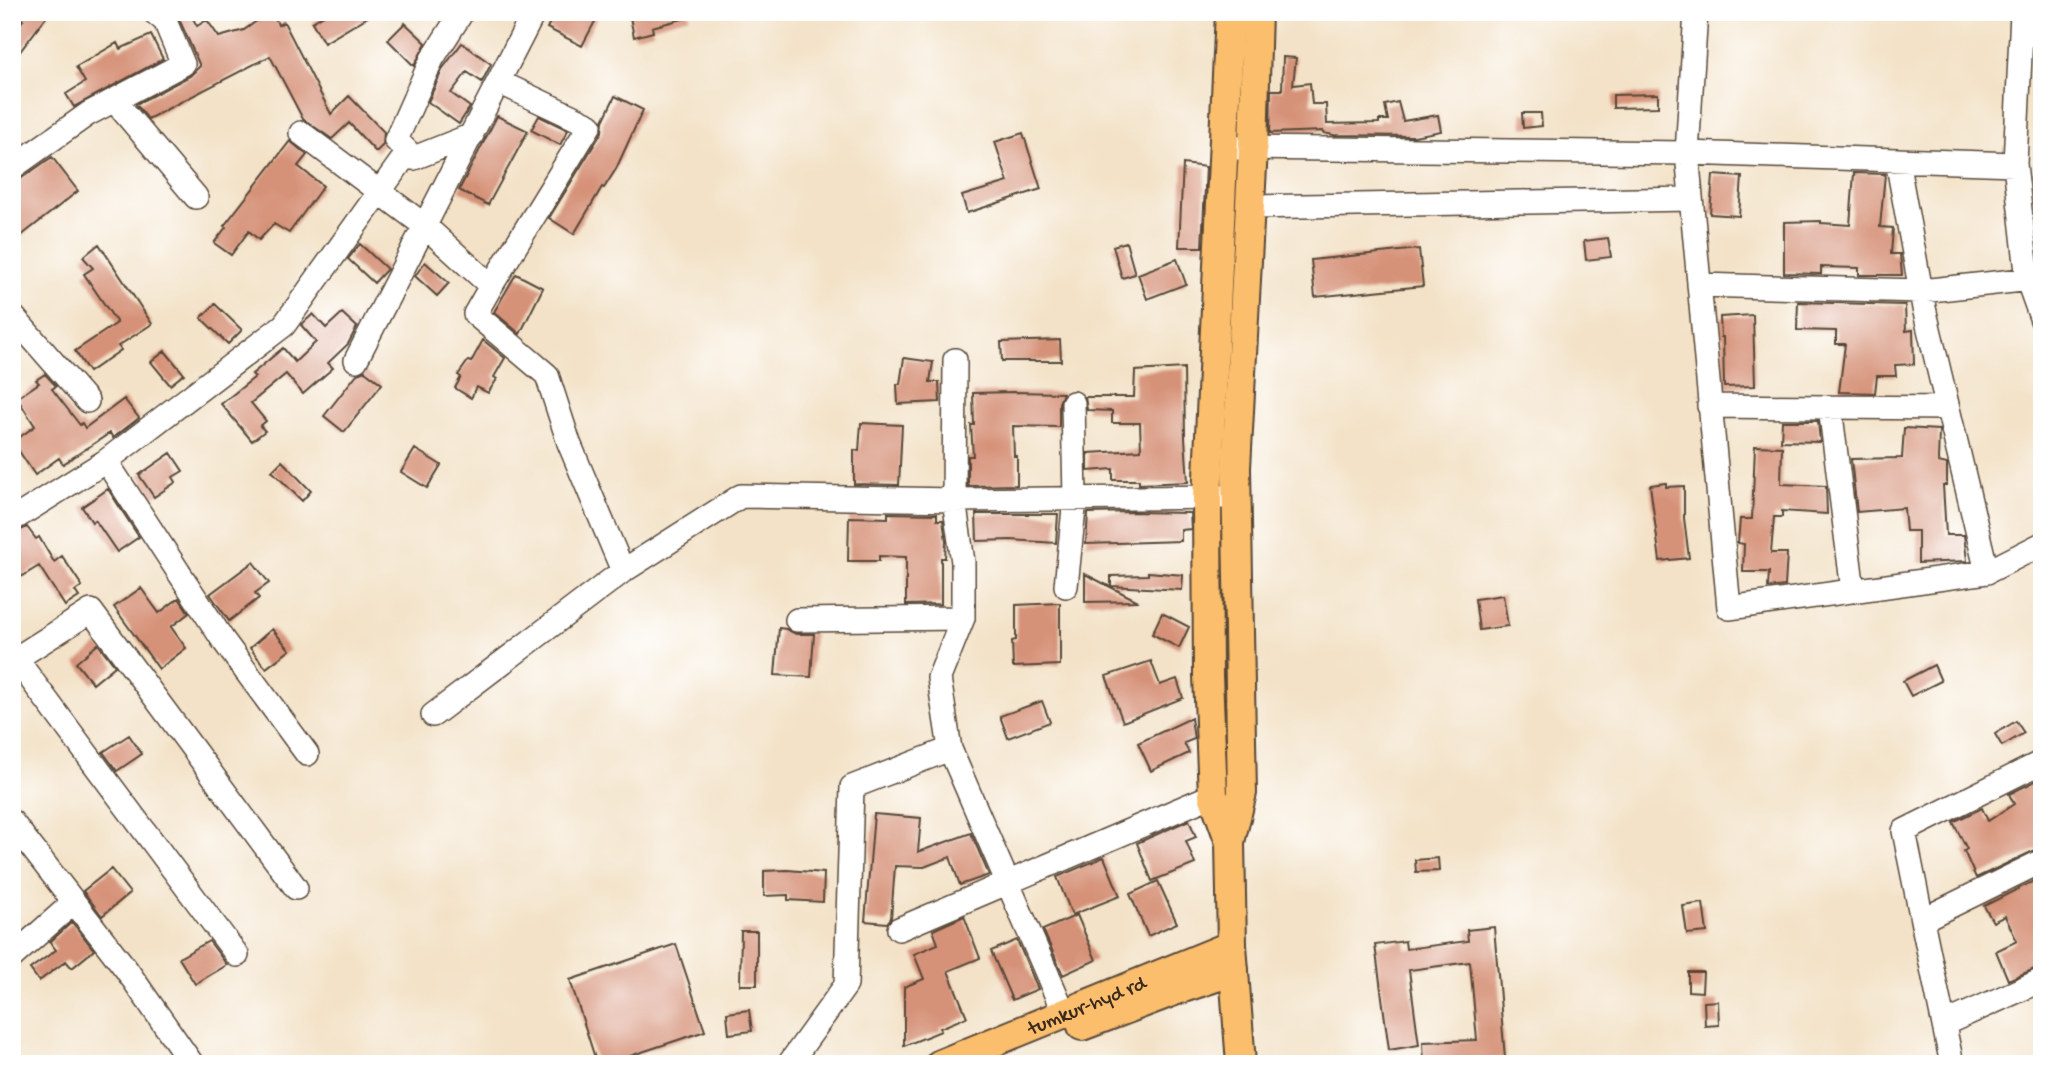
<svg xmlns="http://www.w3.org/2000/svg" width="2054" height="1076" font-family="'Gochi Hand',sans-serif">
<rect width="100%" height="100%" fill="#fff"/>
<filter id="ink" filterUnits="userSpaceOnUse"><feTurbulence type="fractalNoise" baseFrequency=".0143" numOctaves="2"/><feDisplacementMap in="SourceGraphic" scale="14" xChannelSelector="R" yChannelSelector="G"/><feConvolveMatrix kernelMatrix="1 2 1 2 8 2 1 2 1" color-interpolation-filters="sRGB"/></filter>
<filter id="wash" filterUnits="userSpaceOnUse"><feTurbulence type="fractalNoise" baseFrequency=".00686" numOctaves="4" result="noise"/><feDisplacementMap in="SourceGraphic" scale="28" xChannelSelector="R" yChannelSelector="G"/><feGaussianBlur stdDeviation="1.57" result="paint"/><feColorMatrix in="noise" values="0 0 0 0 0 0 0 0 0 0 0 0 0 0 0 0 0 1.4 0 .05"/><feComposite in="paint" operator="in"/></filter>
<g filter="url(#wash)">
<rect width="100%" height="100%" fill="#f3e2c7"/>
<g id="blocks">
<path fill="#d69278" d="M14,12H50L12,62V33L23,20Z
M268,12H273L278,25L284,22L331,114L349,96L384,132L383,145L376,152L349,123L332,139L303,119L270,56L148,119L136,104L190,76L200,66L179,19L190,13L197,26L207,20L219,37L244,30L258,20L257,17Z
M329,12H376L324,43L312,22Z
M555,12H600L582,46L547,28Z
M629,12H689L690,17L652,27L653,32L634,37Z
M405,23L426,43L414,66L388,40Z
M151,35L163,59L74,107L66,94L85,82L76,67L117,43L120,49Z
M462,43L491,64L482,82L467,72L451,93L470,107L459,124L428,102L443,68Z
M1283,57L1296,58L1293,85L1310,83L1312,104H1326L1327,124L1379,123V120H1388L1385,105L1398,102L1403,121L1438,115L1441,131L1414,136L1334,135L1323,133V131L1270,133L1271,90H1282Z
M1658,94V107L1613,108V95Z
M615,96L643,110L616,169L604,188L602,187L574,234L549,218L602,132L603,121Z
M1522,113H1541L1542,126L1523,128Z
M497,116L528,131L488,205L459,190Z
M539,116L568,130L560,145L531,130Z
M1023,133L1041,189L967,213L962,196L1008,182L995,142Z
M290,141L307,155L298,166L323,186L289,233L274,224L259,240L249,231L231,255L214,243L226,227L224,226Z
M52,157L78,191L12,243V182L20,179Z
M1183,164L1206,167L1202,247H1179Z
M1854,173L1885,174L1880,227L1893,228L1891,254H1900L1902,275H1859V268L1821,267V274L1784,273V222L1821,221V223L1850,225Z
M1713,175L1742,177L1739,216L1710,214Z
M1608,238L1611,257L1586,260L1584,241Z
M1126,242L1135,274L1122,278L1113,246Z
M99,244L152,324L118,346L121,350L89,372L75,351L117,323L84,274L93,268L83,257Z
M360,244L387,269L374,283L348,259Z
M1419,249L1423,286L1315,297L1311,260Z
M1177,259L1186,284L1147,299L1138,274Z
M425,262L449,283L437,296L415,276Z
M516,274L543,288L520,334L494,312Z
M1798,302L1905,305L1906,331L1913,330L1914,364L1895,365L1896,376H1877L1875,393L1839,392L1845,344H1836V331L1797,330Z
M215,304L242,330L228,344L201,318Z
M342,313L357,327L348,344L328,363L333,368L303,394L286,374L251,403L266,421L260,426L265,431L252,441L221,404L255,377L252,374L283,348L295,362L316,342L301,325L313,314L326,328Z
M1753,315L1755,386L1724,387L1723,337H1721L1720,317Z
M483,340L505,358L494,377L497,379L488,393L477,387L471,398L455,388L461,377L458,375L468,361L471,362Z
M1060,340L1061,361H1002L1001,342Z
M165,351L184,374L170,385L151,362Z
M904,358L933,362L930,382H939L940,402L898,404L897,384H900Z
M1184,368L1185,438L1188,482L1139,484V480H1113V469L1088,471V453L1141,450L1140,423H1112V411L1087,410L1085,397H1134L1135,371Z
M365,371L382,384L344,432L324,416L357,374Z
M45,374L56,386L52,389L80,425L82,423L85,428L124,399L139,418L113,438L110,433L63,464L59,458L35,475L13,442L35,426L17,398L39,383L36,380Z
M1014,392L1063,393L1059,403V427L1013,426L1014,456H1017V485L968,486V456H973L971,425H974L973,393Z
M1782,421H1818L1820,442L1781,441Z
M861,423L902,425L899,485L854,484V450L859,451Z
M1904,428L1939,430L1938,462L1947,464V485H1943L1946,535H1964L1967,561L1918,563V531H1906L1904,508L1857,512L1851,459L1902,458Z
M1755,446L1782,447L1781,484L1826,486L1827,514L1782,511V517H1774L1771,553H1787L1785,586L1768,588L1769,572H1743L1744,544L1738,543L1740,519H1752Z
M415,449L441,465L427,488L401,472Z
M171,453L183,471L173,477L176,482L154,497L139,475Z
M282,461L311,491L302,501L272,471Z
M1666,483V487L1684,486V518L1689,558L1660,561L1650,485Z
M108,489L139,537L117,552L95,520L92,522L82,507Z
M1133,512L1190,513L1191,529L1181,530V541L1086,544L1088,513Z
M888,513L937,514V520H943L946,541L945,558H941V604L906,605V557L879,556V561H848L849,517L888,518Z
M976,514H1058L1056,543L1011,540L977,541Z
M27,527L36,539L39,537L54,562L62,556L82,586L75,591L79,597L65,606L39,566L19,578L12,566V534Z
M253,562L269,583L255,593L259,598L229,621L210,594Z
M1148,572L1183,575L1182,590L1111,586V576L1148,575Z
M1085,574L1138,601L1085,602Z
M141,588L159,613L179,598L189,613L171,627L186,648L159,669L114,607Z
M1503,595L1508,626L1479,630L1475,599Z
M1060,603V665L1013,667L1012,641L1016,640V605Z
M1162,613L1189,627L1179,648L1152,634Z
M779,628L786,629L796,634H814L811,677L775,675Z
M272,629L290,650L266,668L250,648Z
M98,644L115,666L93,684L76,663Z
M1151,661L1160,685L1177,679L1183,698L1123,722L1106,676Z
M1934,665L1941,681L1911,696L1903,681Z
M1042,701L1050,722L1008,738L1000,716Z
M1191,718L1194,739L1184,743L1189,753L1151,771L1138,743Z
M2016,721L2024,733L2002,746L1995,734Z
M129,735L142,754L117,771L103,752Z
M2042,778V847L1976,878L1964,851L1967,849L1953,822L1982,808L1988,821L2014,804L2009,794Z
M874,814L921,818L918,852L971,833L989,875L960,885L950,857L924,867L895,866L891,918L887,923L865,921Z
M1189,820L1196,837L1186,841L1195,864L1152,881L1137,843Z
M1104,857L1120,896L1072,915L1057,877Z
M1438,858L1439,871L1416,872L1415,860Z
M111,869L130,893L102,916L83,891Z
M787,870L824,873L823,902L788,900V895L764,896V871Z
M2042,877V966L2008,980L1996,951L2017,941L2005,916L1993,922L1984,906Z
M1158,881L1177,923L1148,936L1130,894Z
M1703,903L1707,932L1687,934L1683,906Z
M1077,915L1096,960L1063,975L1043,930Z
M964,916L980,958L948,971L967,1017L940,1028L941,1031L904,1046V987L924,979L914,954L938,944L933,930Z
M72,922L94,950L72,968L66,961L39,981L30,969L56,950L50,942Z
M1494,927L1505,1058L1469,1061V1064H1424L1423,1042L1477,1040L1470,962L1409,970L1419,1045L1389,1050L1375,945L1405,941L1406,949L1468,941L1467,930Z
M741,931H757V985H740Z
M1017,940L1038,989L1012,1000L991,951Z
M209,941L227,965L195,984L179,958Z
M676,944L705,1031L606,1064H597L570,980Z
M1688,972H1703L1702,992L1688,991Z
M1718,1001L1719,1025L1705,1026L1704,1002Z
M749,1010L752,1031L729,1034L727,1013Z"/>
</g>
</g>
<g filter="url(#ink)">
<use href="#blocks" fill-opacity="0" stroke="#574637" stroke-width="2"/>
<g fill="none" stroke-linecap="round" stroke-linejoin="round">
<defs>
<path id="minor" d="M462,12L432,59L396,140L414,158L472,135
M1696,12L1687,153L1729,608L1987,572L1924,308L1897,160
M114,100L196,197
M301,133L425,226L491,286L475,314L547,375L569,443L623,571
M1236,148L1687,153L2015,164L2022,12
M2015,164L2028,281L2042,320
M12,168L88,114L183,64L165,21L154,12
M1250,207L1691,199
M1699,285L1921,291L2042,278
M491,286L590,125L499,82
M12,315L87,401
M356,360L534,12
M1709,406L1948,408
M1830,407L1853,591
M106,461L284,325L408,152
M12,520L106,461L223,640L307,754
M1987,572L2042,544
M1066,586L1075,499L1073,403
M797,620L963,618V562L954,500L955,360
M16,659L237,955
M12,661L91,611L296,888
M433,715L623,571L741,496L954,500L1223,497
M950,749L1064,1013
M2042,762L1904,831L1922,920L2042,861
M12,822L126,969L192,1064
M1922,920L1952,1064
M899,929L1213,795
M12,957L73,903
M1944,1024L2042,980
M789,1064L846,985L852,787L950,749L939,678L963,618"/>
<g id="major">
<path d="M1230,842L1213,795L1208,676L1207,498L1230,12"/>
<path d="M1082,1026L1177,990L1234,971"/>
<path id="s1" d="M940,1064L1232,945"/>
<path d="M1241,1064L1232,945L1230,842L1242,793L1236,468L1253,148L1257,12"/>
</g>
</defs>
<use href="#minor" stroke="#574637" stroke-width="26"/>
<use href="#major" stroke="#574637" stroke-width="32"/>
<use href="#minor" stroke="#fff" stroke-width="23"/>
<use href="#major" stroke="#fabe6d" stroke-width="28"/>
</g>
</g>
<g text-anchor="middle" stroke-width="5" stroke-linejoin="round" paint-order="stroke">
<g font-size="21" fill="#3b2a1e" stroke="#fff">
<text dy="7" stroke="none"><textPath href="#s1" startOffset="158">tumkur-hyd rd</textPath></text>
</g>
</g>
<rect width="2054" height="1076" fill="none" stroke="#fff" stroke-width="42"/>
</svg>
